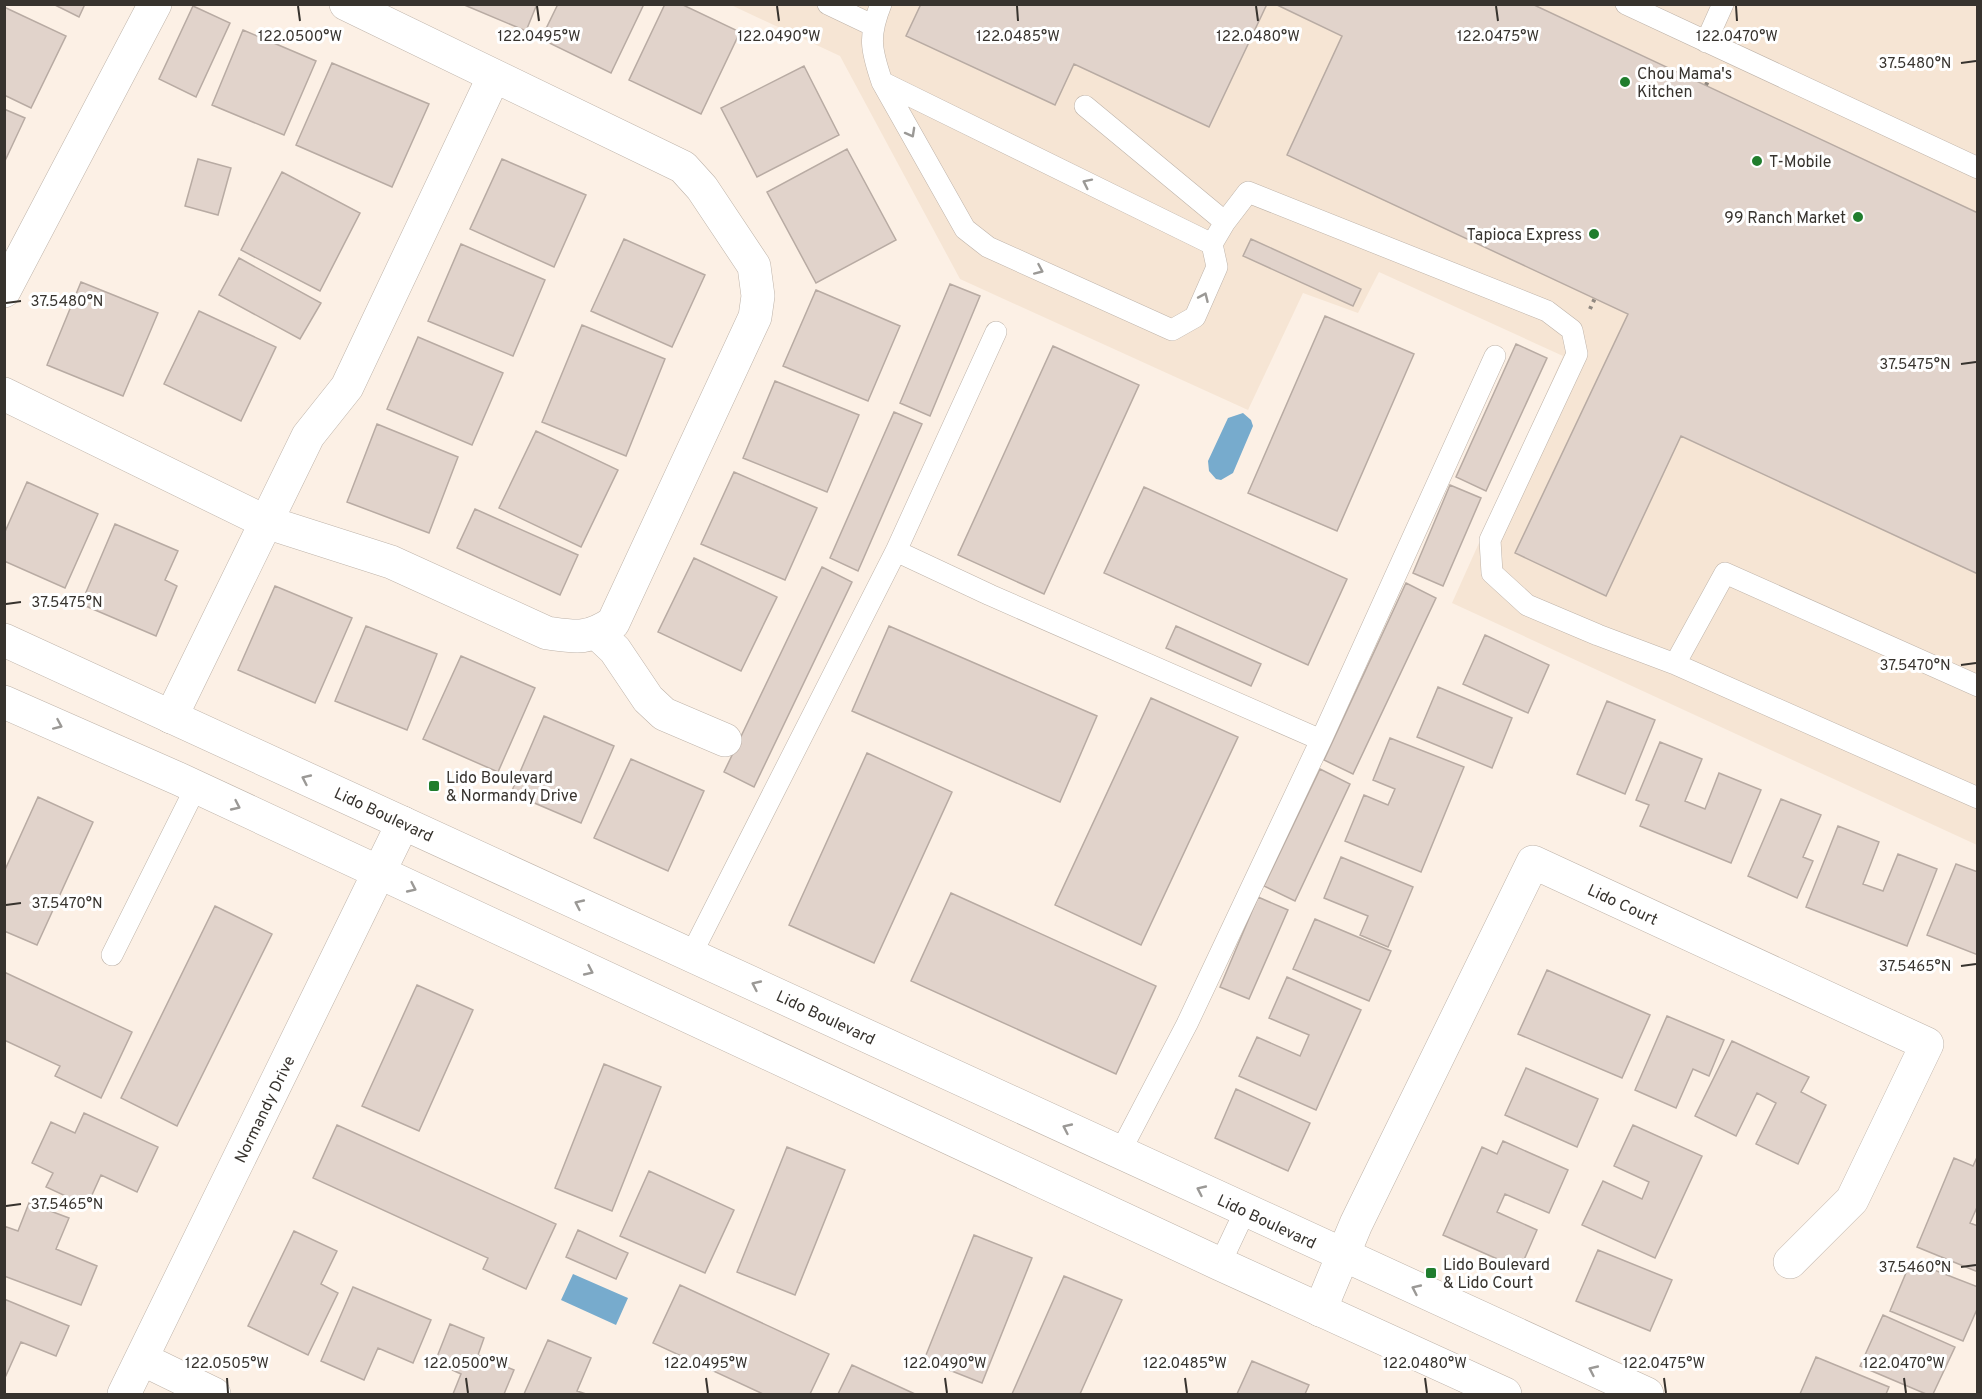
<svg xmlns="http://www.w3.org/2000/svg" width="1982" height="1399" font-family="Overpass,sans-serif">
<rect width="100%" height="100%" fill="#fcf0e5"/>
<path fill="#f6e5d4" d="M731,5H1977V845L1452,603L1563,356L1379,272L1358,313L1303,293L1248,410L960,279L840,56Z"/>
<path fill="#77abcd" d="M1243,413L1251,420L1253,426L1233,473L1221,480L1216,479L1209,471L1208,461L1228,418Z
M573,1274L628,1298L616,1325L561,1300Z"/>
<path fill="#e1d3cb" stroke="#b8aba3" stroke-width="1.5" d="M53,4H85L79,17Z
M462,4H537L526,31Z
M558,4H644L611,73L541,39Z
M665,4H681L740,32L701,114L629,80Z
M921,4H1267L1209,127L1074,64L1055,105L906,36Z
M1275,4H1532L1978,213V574L1681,436L1606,596L1515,553L1628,314L1287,155L1342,36Z
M193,6L230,23L196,97L159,79Z
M4,7L66,36L31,108L4,95Z
M243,30L316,61L284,135L212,105Z
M332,63L429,104L392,187L296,145Z
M804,66L839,135L757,177L721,108Z
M4,109L25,118L4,163Z
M847,149L896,240L816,283L767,192Z
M198,159L231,168L218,215L185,206Z
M502,159L586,195L554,267L470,229Z
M282,172L360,213L320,291L241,250Z
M624,239L705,275L672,347L591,311Z
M1251,239L1361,289L1353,306L1243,256Z
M461,244L545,280L513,356L428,321Z
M239,258L321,303L300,339L219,295Z
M81,282L158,313L123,396L47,365Z
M950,284L980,296L930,416L900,403Z
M816,290L900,326L868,401L783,366Z
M199,311L276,347L241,421L164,384Z
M1325,316L1414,354L1337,531L1248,493Z
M582,325L665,359L626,456L542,422Z
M418,337L503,373L472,445L387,409Z
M1516,344L1547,358L1486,491L1456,477Z
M1053,346L1139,385L1044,594L958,555Z
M775,381L859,415L827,492L743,458Z
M894,412L922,424L858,571L830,558Z
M377,424L458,457L429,533L347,502Z
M536,431L618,470L581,547L499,508Z
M734,472L817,508L785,580L701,544Z
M27,482L98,514L65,588L4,561V534Z
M1450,485L1481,498L1443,586L1413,573Z
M1144,487L1347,579L1308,665L1104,573Z
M475,509L578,555L560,595L457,548Z
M115,524L178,551L165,580L177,586L156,636L81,604Z
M694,558L777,597L741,671L658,632Z
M822,567L852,582L754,787L724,772Z
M1406,583L1436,598L1353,774L1324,760Z
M275,586L352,618L315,703L238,670Z
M366,626L437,654L407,730L335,701Z
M889,626L1097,716L1060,802L852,711Z
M1176,626L1261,664L1251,686L1166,648Z
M1485,635L1549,665L1528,713L1463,684Z
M461,656L535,688L498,772L423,739Z
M1438,687L1512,718L1492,768L1417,737Z
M1151,698L1238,737L1141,945L1055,905Z
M1607,701L1655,720L1625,794L1577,774Z
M544,716L614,746L581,823L511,793Z
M1390,738L1464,767L1421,872L1345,841L1364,795L1388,805L1395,789L1373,780Z
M1660,742L1702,759L1685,801L1705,809L1719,773L1761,790L1731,863L1640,826L1649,805L1636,800Z
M867,753L952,792L874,963L789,925Z
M631,759L704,791L668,871L594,838Z
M1320,769L1350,784L1295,901L1264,886Z
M38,797L93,822L37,945L4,931V872Z
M1781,799L1821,815L1803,857L1813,861L1797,898L1748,876Z
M1838,826L1879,842L1863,884L1883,891L1898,854L1937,869L1907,946L1806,907Z
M1341,857L1413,887L1388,947L1360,935L1368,916L1324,898Z
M1956,864L1978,872V955L1927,935Z
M951,893L1156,986L1116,1074L911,981Z
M1258,897L1288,910L1249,999L1220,987Z
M215,906L272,934L177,1126L121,1098Z
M1315,919L1391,951L1369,1001L1293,969Z
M1547,970L1650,1015L1622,1078L1518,1034Z
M4,972L132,1032L101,1098L55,1076L60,1066L4,1040Z
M1287,977L1361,1010L1316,1110L1239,1076L1257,1037L1300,1056L1309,1035L1269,1018Z
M417,985L473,1010L419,1131L362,1106Z
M1667,1016L1724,1040L1709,1076L1693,1069L1676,1108L1635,1090Z
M1732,1041L1809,1077L1801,1092L1826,1105L1798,1164L1756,1144L1776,1103L1757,1093L1736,1136L1695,1116Z
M604,1064L661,1087L612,1211L555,1188Z
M1526,1068L1598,1099L1577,1147L1505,1115Z
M1236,1089L1310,1123L1288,1171L1215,1138Z
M84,1113L158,1147L137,1192L101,1175L87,1206L46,1187L53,1173L32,1163L51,1122L75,1133Z
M337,1125L556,1224L526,1289L483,1269L488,1258L313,1178Z
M1633,1125L1702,1156L1655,1258L1582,1225L1603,1181L1642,1199L1649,1182L1614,1166Z
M1503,1141L1568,1170L1549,1213L1505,1194L1497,1212L1537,1230L1520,1269L1443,1235L1482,1147L1497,1154Z
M787,1147L845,1170L795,1295L737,1272Z
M1978,1155V1205L1970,1223L1978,1226V1272L1917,1247L1954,1158L1973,1166Z
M649,1171L734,1210L705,1273L620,1236Z
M29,1203L69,1218L56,1249L97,1266L81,1305L4,1276V1226L18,1231Z
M578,1230L628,1253L616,1279L566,1257Z
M294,1231L337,1251L321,1284L338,1293L308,1355L248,1326Z
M974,1235L1032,1258L982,1383L924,1360Z
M1598,1250L1672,1280L1650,1331L1576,1301Z
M1911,1261L1978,1287V1307L1963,1341L1890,1311Z
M1064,1276L1122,1300L1080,1394H1012Z
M680,1285L829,1354L810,1394H763L653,1343Z
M353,1287L431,1320L413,1363L378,1348L364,1380L321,1361Z
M4,1299L69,1326L56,1356L21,1342L4,1380Z
M1883,1315L1955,1347L1933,1394H1926L1860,1366Z
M450,1324L484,1338L478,1355L514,1370L504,1394H453L461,1374L435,1362Z
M548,1340L591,1358L577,1391L586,1394H524Z
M1816,1357L1889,1387L1886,1394H1800Z
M1252,1361L1309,1385L1305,1394H1237Z
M852,1365L915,1394H838Z"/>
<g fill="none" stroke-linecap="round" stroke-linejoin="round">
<defs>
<path id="lane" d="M828,4L872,25
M881,4C868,36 871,50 882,82L965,229L988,247L1172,330L1195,317L1217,267L1212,244L882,82
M1626,4L1978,168
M1706,42L1723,4
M1085,106L1225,222
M1212,244L1225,222L1248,192L1547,311L1572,330L1577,354L1490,540L1492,573L1527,605L1598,635L1675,664L1725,573L1978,686
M896,551L990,595L1321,740
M1675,664L1978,798
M112,955L196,787
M691,955L896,551L996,332
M1120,1152L1187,1024L1321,740L1495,356
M1220,1264L1245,1211"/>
<path id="street" d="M4,291L155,4
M4,394L266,522L391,562L547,633C576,637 587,640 613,623L755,317L758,296L754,266L702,188L683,167L346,4
M597,633L615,650L648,699L664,714L725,740
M171,717L308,436L347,387L494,76
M1320,1310L1356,1224L1533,862L1927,1044L1852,1200L1790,1262
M142,1359L214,1394
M124,1394L403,823"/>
<path id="secondary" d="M4,640L1647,1394
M4,702L179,779L1220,1264L1505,1394"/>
</defs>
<use href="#lane" stroke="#beb3a9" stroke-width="22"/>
<use href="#street" stroke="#beb3a9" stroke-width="34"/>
<use href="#secondary" stroke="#beb3a9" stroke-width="34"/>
<path stroke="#918981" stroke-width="4" stroke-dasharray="3 4.5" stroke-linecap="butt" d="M1706,85L1711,75
M1590,309L1595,298"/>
<use href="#lane" stroke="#fff" stroke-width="21"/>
<use href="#street" stroke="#fff" stroke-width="33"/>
<use href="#secondary" stroke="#fff" stroke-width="33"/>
</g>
<defs><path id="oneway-chevron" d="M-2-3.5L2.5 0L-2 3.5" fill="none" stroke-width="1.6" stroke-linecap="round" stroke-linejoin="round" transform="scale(1.5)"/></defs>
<g stroke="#9b9996">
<use href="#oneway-chevron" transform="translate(911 133) rotate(61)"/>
<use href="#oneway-chevron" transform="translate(1087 183) rotate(-154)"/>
<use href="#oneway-chevron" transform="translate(1039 270) rotate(24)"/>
<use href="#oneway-chevron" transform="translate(1204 297) rotate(-66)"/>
<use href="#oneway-chevron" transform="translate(58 725) rotate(24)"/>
<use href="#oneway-chevron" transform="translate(306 779) rotate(-155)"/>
<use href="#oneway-chevron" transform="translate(236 806) rotate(25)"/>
<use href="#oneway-chevron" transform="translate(412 888) rotate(25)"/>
<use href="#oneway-chevron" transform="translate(579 904) rotate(-155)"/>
<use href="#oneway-chevron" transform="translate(589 971) rotate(25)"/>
<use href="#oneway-chevron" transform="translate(756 985) rotate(-155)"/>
<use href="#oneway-chevron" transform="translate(1067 1128) rotate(-155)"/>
<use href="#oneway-chevron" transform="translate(1201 1190) rotate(-155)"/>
<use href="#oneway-chevron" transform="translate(1416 1289) rotate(-155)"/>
<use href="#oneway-chevron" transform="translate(1593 1370) rotate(-155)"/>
</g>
<path fill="none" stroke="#37332e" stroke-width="2" d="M298,6L300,21M537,6L539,21M777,6L779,21M1017,6L1018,21M1256,6L1258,21M1496,6L1498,21M1736,6L1737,21M1961,63L1976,61M6,303L21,301M1961,364L1976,362M6,604L21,602M1961,665L1976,663M6,905L21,903M1961,966L1976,964M6,1206L21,1204M1961,1267L1976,1265M227,1378L228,1393M466,1378L468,1393M706,1378L708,1393M945,1378L947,1393M1185,1378L1187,1393M1425,1378L1427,1393M1664,1378L1666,1393M1904,1378L1906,1393"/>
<g fill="#207d2d" stroke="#fff" stroke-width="2">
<circle cx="1625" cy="82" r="6"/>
<circle cx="1757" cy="161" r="6"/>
<circle cx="1858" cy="217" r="6"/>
<circle cx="1594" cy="234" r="6"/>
<rect x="428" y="780" width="12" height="12" rx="3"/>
<rect x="1425" y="1267" width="12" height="12" rx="3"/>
</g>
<g text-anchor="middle" stroke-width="6" stroke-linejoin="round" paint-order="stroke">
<g font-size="16" fill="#37332e" stroke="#fff" text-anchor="start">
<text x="1637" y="79">Chou Mama's<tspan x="1637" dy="18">Kitchen</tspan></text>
<text x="1769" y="167">T-Mobile</text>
<text x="1846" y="223" text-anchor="end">99 Ranch Market</text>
<text x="1582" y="240" text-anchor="end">Tapioca Express</text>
<text x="446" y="783">Lido Boulevard<tspan x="446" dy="18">&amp; Normandy Drive</tspan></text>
<text x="1443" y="1270">Lido Boulevard<tspan x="1443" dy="18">&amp; Lido Court</tspan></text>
</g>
<g font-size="16" fill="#37332e" stroke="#fff">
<text transform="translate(384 814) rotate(25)" y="6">Lido Boulevard</text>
<text transform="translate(1623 904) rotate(25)" y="6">Lido Court</text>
<text transform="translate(826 1017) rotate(25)" y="6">Lido Boulevard</text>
<text transform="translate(264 1109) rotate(-64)" y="6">Normandy Drive</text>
<text transform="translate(1267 1221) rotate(25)" y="6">Lido Boulevard</text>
</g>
</g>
<g font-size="15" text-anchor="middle" fill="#37332e" stroke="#fff" stroke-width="6" stroke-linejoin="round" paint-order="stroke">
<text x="300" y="41">122.0500°W</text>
<text x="539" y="41">122.0495°W</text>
<text x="779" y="41">122.0490°W</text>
<text x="1018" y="41">122.0485°W</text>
<text x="1258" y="41">122.0480°W</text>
<text x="1498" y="41">122.0475°W</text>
<text x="1737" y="41">122.0470°W</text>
<text x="1915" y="68">37.5480°N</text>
<text x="67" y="306">37.5480°N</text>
<text x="1915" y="369">37.5475°N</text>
<text x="67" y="607">37.5475°N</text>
<text x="1915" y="670">37.5470°N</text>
<text x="67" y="908">37.5470°N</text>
<text x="1915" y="971">37.5465°N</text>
<text x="67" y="1209">37.5465°N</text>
<text x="1915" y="1272">37.5460°N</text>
<text x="227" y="1368">122.0505°W</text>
<text x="466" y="1368">122.0500°W</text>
<text x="706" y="1368">122.0495°W</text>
<text x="945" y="1368">122.0490°W</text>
<text x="1185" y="1368">122.0485°W</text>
<text x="1425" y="1368">122.0480°W</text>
<text x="1664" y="1368">122.0475°W</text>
<text x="1904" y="1368">122.0470°W</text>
</g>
<rect width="1982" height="1399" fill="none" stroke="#37332e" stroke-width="12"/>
</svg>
